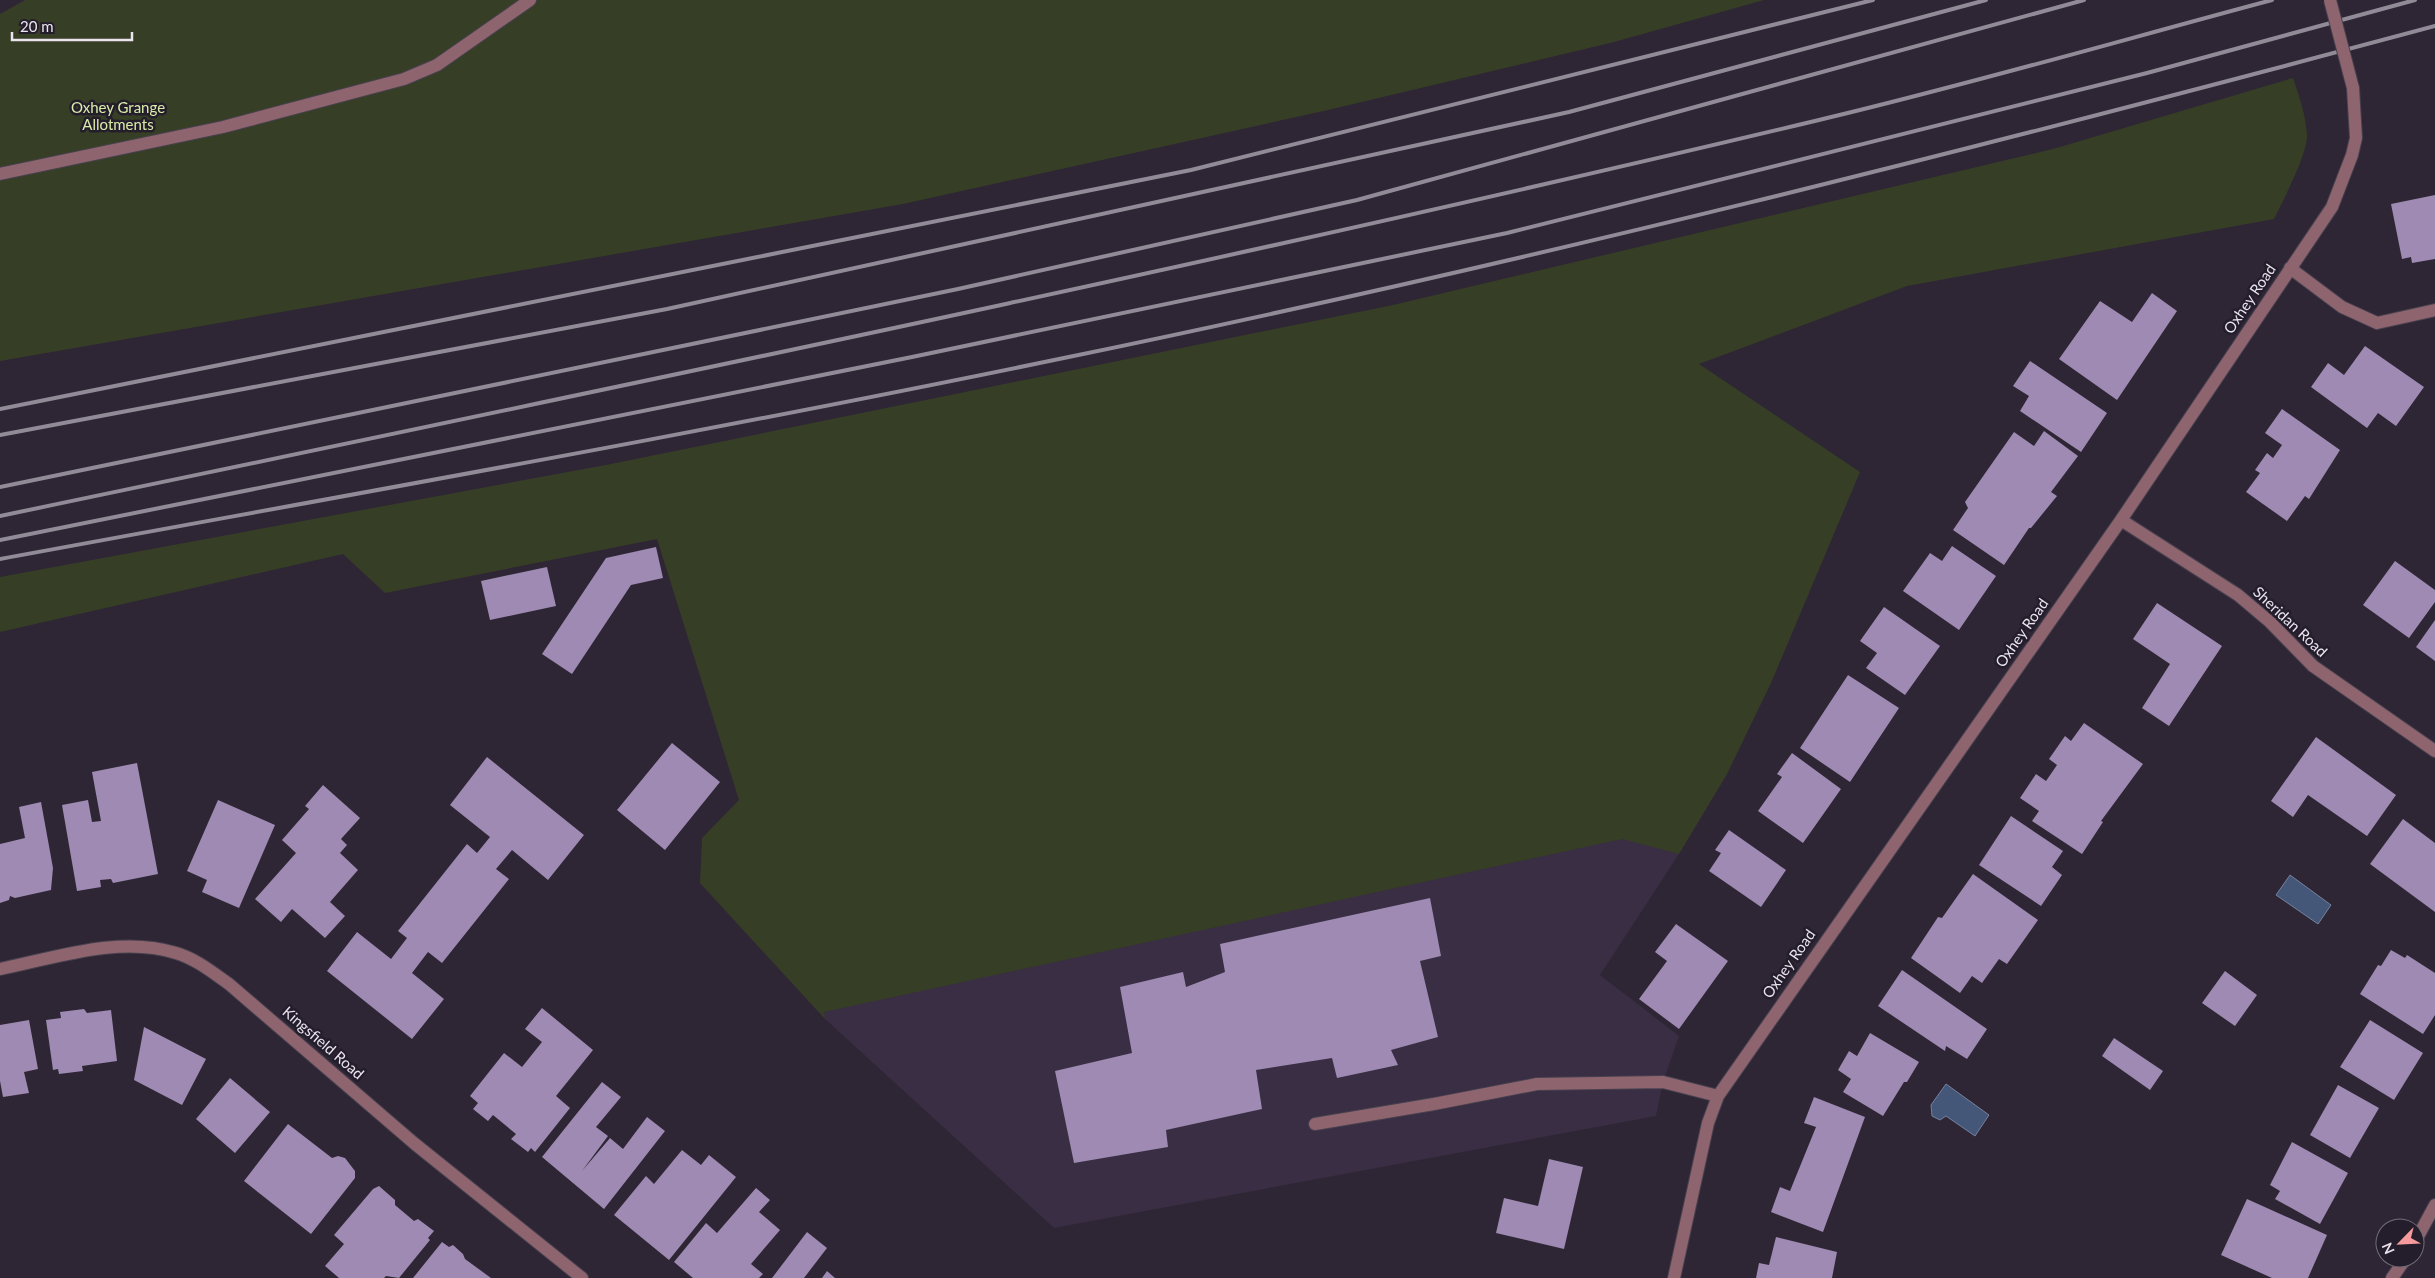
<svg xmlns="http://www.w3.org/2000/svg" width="2435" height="1278" font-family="Lato,sans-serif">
<rect width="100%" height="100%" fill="#2e2635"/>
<path fill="#392e43" d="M708,573L1727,774L1679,854L1600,975L1679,1036L1663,1082L1656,1116L1054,1228L825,1019Z"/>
<path fill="#373e26" d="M25,0H1764L1614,42L1328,110L903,204L0,361V14Z
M2293,78C2299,96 2306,115 2307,135C2308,153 2283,201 2274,219L1907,286L1699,364L1860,472L1771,683L1727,774L1679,854L1622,839L824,1012L825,1019L700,883L702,838L739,800L657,539L385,593L343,554L0,632V577L611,464L1393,305L2053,149Z"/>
<path fill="#445779" stroke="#76819c" d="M2290,875L2331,905L2318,924L2276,895Z
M1946,1084L1989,1115L1975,1136L1946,1116L1940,1120L1932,1116L1931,1105Z"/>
<path fill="#9e8ab2" d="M2435,195V259L2412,263L2411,257L2402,259L2391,204Z
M2152,293L2177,311L2117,400L2059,359L2100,301L2132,322Z
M2365,346L2424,387L2396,426L2378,413L2367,428L2311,387L2328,363L2344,375Z
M2030,361L2107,413L2081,452L2020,411L2029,396L2013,386Z
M2282,409L2340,450L2309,499L2305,496L2287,521L2246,492L2260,473L2255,470L2267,453L2273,458L2282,445L2265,433Z
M2044,431L2078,456L2051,492L2057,496L2031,528H2029L2004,565L1953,530L1968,508L1965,502L2014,432L2034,446Z
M1952,546L1996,576L1959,630L1903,591L1930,553L1942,561Z
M656,547L663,578L631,585L572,674L542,654L606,558Z
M2395,561L2435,590V602L2409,638L2363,605Z
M547,567L556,606L490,620L481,581Z
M2157,603L2222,646L2169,726L2142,708L2170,664L2133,639Z
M1884,607L1940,646L1905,695L1866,668L1877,653L1860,641Z
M2435,620V661L2416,647Z
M1848,675L1899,708L1850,782L1800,748Z
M2084,723L2143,764L2101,821L2103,822L2082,854L2032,821L2039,811L2020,798L2036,774L2046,781L2057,765L2049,759L2065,736L2071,741Z
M2316,737L2396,795L2367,836L2308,795L2293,817L2271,801Z
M672,743L720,782L665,850L617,810Z
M1792,753L1841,789L1803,843L1758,811L1782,777L1777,774Z
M487,757L584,835L548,880L512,850L496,869L509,879L442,963L428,952L412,973L444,999L412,1039L327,971L357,932L391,959L407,938L398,931L467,844L477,853L490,837L450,805Z
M137,763L158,874L113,883L111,879L100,880L101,887L77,891L62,805L88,800L92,822L101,821L92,772Z
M323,785L360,818L341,839L347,845L340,853L358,870L330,902L345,916L325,938L292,909L281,922L255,899L296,853L282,840L309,809L305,806Z
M218,800L275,825L239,908L202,892L207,880L187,871Z
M41,802L53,868L51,890L15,898L10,896L9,900L0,903V844L25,838L19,807Z
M2011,816L2063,851L2052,867L2062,875L2041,906L1979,865Z
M2403,819L2435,843V912L2370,864Z
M1729,830L1786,870L1761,907L1709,871L1721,853L1715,850Z
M1973,874L2038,920L2007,964L1999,959L1982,983L1972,976L1960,993L1911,958L1938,917L1942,918Z
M1430,898L1441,956L1420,961L1438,1037L1391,1050L1398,1065L1337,1078L1332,1058L1256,1070L1262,1109L1166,1130L1168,1147L1074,1163L1055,1071L1132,1053L1120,987L1183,972L1186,987L1225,972L1220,944Z
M1676,924L1728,961L1679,1029L1639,999L1667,961L1655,952Z
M2391,950L2405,958L2407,955L2435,973V1015L2423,1034L2360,994L2378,965L2381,966Z
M1902,970L1987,1029L1967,1059L1946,1046L1945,1051L1878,1006Z
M2225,971L2257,995L2235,1026L2202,1003Z
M542,1008L593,1050L556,1096L570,1108L535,1152L531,1148L528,1152L511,1139L516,1134L493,1115L488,1121L473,1109L478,1103L470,1096L504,1053L522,1067L542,1042L525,1029Z
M84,1009L87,1013L111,1010L117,1061L82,1066L83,1071L59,1074L58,1069L53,1070L46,1020L61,1018L60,1012Z
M29,1020L38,1069L24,1072L29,1093L3,1097L0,1081V1025Z
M2370,1020L2423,1053L2394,1100L2340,1067Z
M144,1027L206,1059L182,1105L134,1080Z
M1870,1033L1919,1062L1907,1082H1904L1883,1116L1843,1092L1851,1079L1838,1070L1849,1051L1857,1056Z
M2114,1038L2163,1071L2150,1090L2102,1056Z
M230,1078L270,1112L235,1153L196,1119Z
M602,1082L621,1097L596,1127L608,1136L582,1171L610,1138L623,1149L647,1117L665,1131L604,1209L542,1157Z
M2338,1085L2379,1108L2350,1158L2310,1135Z
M1814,1097L1865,1117L1823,1232L1771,1212L1780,1187L1790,1191L1816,1127L1804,1123Z
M288,1124L332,1158L338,1156L345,1158L355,1171V1178L311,1234L244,1181Z
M2292,1142L2348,1173L2320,1224L2275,1199L2280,1191L2270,1185Z
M682,1150L701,1165L709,1155L736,1177L669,1260L614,1215L646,1176L654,1184Z
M1549,1159L1583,1167L1564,1249L1496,1233L1504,1198L1538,1206Z
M379,1186L395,1200V1205L414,1221L418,1219L434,1231L428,1238L430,1240L399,1278L386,1276L384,1278H339L325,1266L344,1244L334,1235L373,1189Z
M756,1188L770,1200L759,1212L780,1230L751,1264L763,1274L759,1278H693L674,1262L706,1223L717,1233Z
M2247,1199L2327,1235L2308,1278H2272L2221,1255Z
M807,1232L827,1248L804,1278H772Z
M1776,1237L1837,1252L1832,1278H1756L1759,1263L1769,1265Z
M442,1242L449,1247L453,1245L463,1254L465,1259L491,1278H413Z
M827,1271L835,1278H822Z"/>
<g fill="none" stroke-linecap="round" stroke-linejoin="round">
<defs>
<path id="minor" d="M0,174L223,127L404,79L437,65L530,0
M2290,268L2342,307L2377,323L2435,310
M2121,520L2238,595L2270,622L2313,666L2435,751
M0,969C55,958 120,935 176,953C196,959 212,972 229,984L415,1144L582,1278
M1315,1124L1434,1104L1537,1084L1663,1082L1718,1096
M2415,1242L2435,1205
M1674,1278L1708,1123L1718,1096L2121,520L2332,207L2352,155L2356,138L2353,88
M2392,1278L2406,1258"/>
</defs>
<use href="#minor" stroke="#48414f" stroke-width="14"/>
<use href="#minor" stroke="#8e656e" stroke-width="12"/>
<path stroke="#918b97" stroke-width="4" d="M0,409L1191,170L1873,0
M0,435L667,309L1569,112L1986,0
M0,487L958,289L1357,200L2084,0
M0,516C607,389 1216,264 1819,120C1971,84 2122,40 2272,0
M0,540L912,357L1507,233L2147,73L2415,0
M0,559C353,494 707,432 1059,359C1521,264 1979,148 2435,26"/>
<defs>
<path id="minor-bridge" d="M2330,0L2353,88"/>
</defs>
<use href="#minor-bridge" stroke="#48414f" stroke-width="14" stroke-linecap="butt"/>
<use href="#minor-bridge" stroke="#8e656e" stroke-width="12"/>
</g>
<g text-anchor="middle" stroke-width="5" stroke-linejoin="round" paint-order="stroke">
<g font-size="15" fill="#d9eca7" stroke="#241d2b">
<text x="118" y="113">Oxhey Grange<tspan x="118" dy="17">Allotments</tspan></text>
</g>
<g font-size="15" fill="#e9e4ee" stroke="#241d2b">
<text transform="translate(2250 299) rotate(-56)" y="5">Oxhey Road</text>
<text transform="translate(2290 622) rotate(43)" y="5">Sheridan Road</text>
<text transform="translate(2022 633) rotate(-55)" y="5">Oxhey Road</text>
<text transform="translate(1789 964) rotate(-55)" y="5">Oxhey Road</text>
<text transform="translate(323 1043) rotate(41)" y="5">Kingsfield Road</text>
</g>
</g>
<g transform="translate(2400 1243) rotate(246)"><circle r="24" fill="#241d2b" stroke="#736d79"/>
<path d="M0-4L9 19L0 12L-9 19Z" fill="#f59b9e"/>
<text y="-8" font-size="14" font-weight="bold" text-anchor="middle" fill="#e9e4ee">N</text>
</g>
<path d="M12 32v8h120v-8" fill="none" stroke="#e9e4ee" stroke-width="2.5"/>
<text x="20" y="32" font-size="15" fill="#e9e4ee" stroke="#241d2b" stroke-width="4" paint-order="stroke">20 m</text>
</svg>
